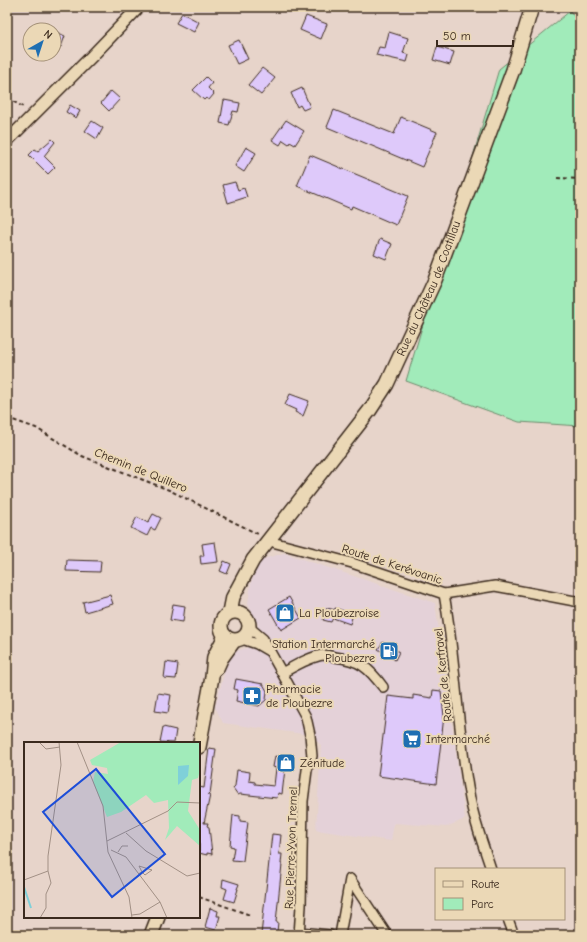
<svg xmlns="http://www.w3.org/2000/svg" width="587" height="942" font-family="'Comic Neue',sans-serif">
<rect width="100%" height="100%" fill="#e7d4ca"/>
<filter id="ink" filterUnits="userSpaceOnUse"><feTurbulence type="fractalNoise" baseFrequency=".025" numOctaves="2"/><feDisplacementMap in="SourceGraphic" scale="8" xChannelSelector="R" yChannelSelector="G"/><feConvolveMatrix kernelMatrix="1 2 1 2 8 2 1 2 1" color-interpolation-filters="sRGB"/></filter>
<g filter="url(#ink)">
<path fill="#e4d1d8" d="M284,553L435,603L465,819L446,827L394,823L391,841L316,830L321,745L311,735L223,723L215,707L227,663L236,651L247,648L258,625L248,604L251,582L260,560Z"/>
<path fill="#a1ebba" stroke="#6e8a6c" d="M570,11L580,24V426L519,422L406,381L499,69Z"/>
<path fill="#dec9fa" stroke="#3b2a1e" d="M182,13L199,22L194,32L176,23Z
M306,16L327,24L321,39L300,30Z
M54,31L65,36L61,47L54,44Z
M389,32L408,38L403,53L409,55L407,62L376,55L379,47L385,48Z
M239,40L248,59L237,64L228,45Z
M437,47L454,52L450,65L433,60Z
M262,68L275,78L261,95L248,85Z
M206,77L212,83L208,88L214,94L209,100L206,98L204,100L193,90Z
M302,88L310,107L303,110L300,105L297,107L291,93Z
M111,91L120,99L109,111L101,103Z
M224,100L240,103L238,112L233,111L229,125L220,123Z
M70,105L80,111L76,118L66,112Z
M334,110L394,134L401,117L437,132L422,167L327,127Z
M286,120L304,131L295,145L290,142L289,144L283,140L280,145L272,140Z
M92,121L103,128L97,139L85,131Z
M52,139L55,142L44,156L55,167L48,174L29,155L35,149L38,151Z
M246,147L256,153L244,172L235,166Z
M310,155L408,196L396,225L352,206L351,209L297,186Z
M235,182L238,190L244,188L247,197L228,203L223,185Z
M380,239L392,244L386,259L374,254Z
M290,394L309,401L303,416L295,412L296,410L285,405Z
M153,514L161,518L155,530L151,528L147,536L131,528L137,517L148,523Z
M215,542L218,562L201,564L200,556H204L202,544Z
M67,560L101,561L100,572L66,571Z
M224,561L231,564L227,574L220,571Z
M110,595L113,604L85,612L83,602Z
M289,597L301,618L281,630L269,609Z
M173,604L185,606L183,622L170,620Z
M327,608L335,610V608L353,614L350,624L333,618L331,622L323,620Z
M383,642L399,652L395,660L378,649Z
M166,662L178,664L176,679L164,678Z
M236,679L263,684L267,691L266,700L259,706L236,701L238,690L234,689Z
M433,690L441,691L444,716L436,784L378,776L388,696L413,699V695L432,698Z
M158,693L171,695L168,713L155,711Z
M163,727L176,730L174,743L160,742Z
M209,748L216,749L210,794L207,795H210L204,823H208L207,826L209,827L212,854L207,853V855L199,853V787L204,788Z
M275,756L292,760L291,770L285,769L282,794L278,793L277,798L240,794L238,795L233,788L235,786L237,770L250,772L249,781L255,782V784L274,786L276,768L273,767Z
M233,815L240,816V821L248,822L243,861L232,860L234,847L230,846Z
M272,834L281,835L279,854H282L281,864H282L276,922H278L277,932L275,931V935H261Z
M223,879L239,884L237,889H238L234,902L224,899L227,889L222,887Z
M210,908L218,911L217,916H220L216,930L205,927Z"/>
<g fill="none" stroke-linecap="round" stroke-linejoin="round">
<defs>
<path id="minor" d="M269,539L276,543L352,563L444,594L495,586L580,602
M444,594C456,660 457,727 469,793C473,819 483,844 491,869
M250,628L263,639L282,673L306,717L310,735L312,756L307,770L303,801L301,906L299,935
M242,639L257,644L269,651
M282,673C295,666 309,657 323,655C326,655 331,656 335,657C360,660 368,667 383,687
M508,919L514,935
M299,932L330,935
M340,935L350,879L387,935"/>
<path id="tertiary" d="M7,141L92,56L139,7"/>
<g id="secondary">
<circle cx="235" cy="626" r="14"/>
<path id="s1" d="M230,612L233,597L253,560L370,410L387,384L435,280L513,70L532,7"/>
<path d="M217,668L221,659L234,641"/>
<path d="M199,747L212,677L214,657L225,636"/>
<path d="M151,935L158,917"/>
</g>
</defs>
<use href="#minor" stroke="#3b2a1e" stroke-width="12"/>
<use href="#tertiary" stroke="#3b2a1e" stroke-width="14"/>
<use href="#secondary" stroke="#3b2a1e" stroke-width="16"/>
<path stroke="#3b2a1e" stroke-width="2" stroke-dasharray="4 3" stroke-linecap="butt" d="M7,98L25,108
M557,178L580,179
M7,418L36,428L82,456L169,490L260,535
M199,897L250,915"/>
<use href="#minor" stroke="#ebd8b6" stroke-width="9"/>
<use href="#tertiary" stroke="#ebd8b6" stroke-width="11"/>
<use href="#secondary" stroke="#ebd8b6" stroke-width="13"/>
</g>
</g>
<defs>
<symbol id="shop-square" viewBox="-11 -11 22 22"><rect x="-9" y="-9" width="18" height="18" rx="4" fill="#1f6fb2" stroke="#ebd8b6"/><path d="M-5-2.5h2.3a2.7 3.5 0 0 1 5.4 0H5L5.5 6h-11ZM-1.5-2.5h3a1.5 2.3 0 0 0-3 0Z" fill="#fff"/></symbol>
<symbol id="fuel-square" viewBox="-11 -11 22 22"><rect x="-9" y="-9" width="18" height="18" rx="4" fill="#1f6fb2" stroke="#ebd8b6"/><path d="M-5.5-6h7V0h2V4h1.3V-2.5L3-4.5l.8-.8L6-3V5H2.5V1h-1V6h-7ZM-4.2-4.7v3.2H.2V-4.7Z" fill="#fff"/></symbol>
<symbol id="pharmacy-square" viewBox="-11 -11 22 22"><rect x="-9" y="-9" width="18" height="18" rx="4" fill="#1f6fb2" stroke="#ebd8b6"/><path d="M-2-6h4v4h4v4h-4v4h-4v-4h-4v-4h4Z" fill="#fff"/></symbol>
<symbol id="supermarket-square" viewBox="-11 -11 22 22"><rect x="-9" y="-9" width="18" height="18" rx="4" fill="#1f6fb2" stroke="#ebd8b6"/><path d="M-6-5.5h2.5l.6 2H6L4.5 2H-2.5L-4.4-4H-6ZM-1.5 3.2a1.3 1.3 0 1 0 .1 0ZM3 3.2a1.3 1.3 0 1 0 .1 0Z" fill="#fff"/></symbol>
</defs>
<g fill-rule="evenodd">
<use href="#shop-square" x="274" y="602" width="22" height="22"/>
<use href="#fuel-square" x="378" y="640" width="22" height="22"/>
<use href="#pharmacy-square" x="241" y="685" width="22" height="22"/>
<use href="#supermarket-square" x="401" y="728" width="22" height="22"/>
<use href="#shop-square" x="275" y="752" width="22" height="22"/>
</g>
<g text-anchor="middle" stroke-width="4" stroke-linejoin="round" paint-order="stroke">
<g font-size="12" fill="#3b2a1e" stroke="#ebd8b6">
<text dy="4" stroke="none"><textPath href="#s1" startOffset="383">Rue du Château de Coatillau</textPath></text>
<text transform="translate(141 470) rotate(22)" y="4">Chemin de Quillero</text>
<text transform="translate(392 564) rotate(18)" y="4">Route de Kerévoanic</text>
<text transform="translate(443 675) rotate(-96)" y="4">Route de Kerfravel</text>
<text transform="translate(291 848) rotate(-88)" y="4">Rue Pierre-Yvon Tremel</text>
</g>
<g font-size="12" fill="#3b2a1e" stroke="#ebd8b6" text-anchor="start">
<text x="299" y="617">La Ploubezroise</text>
<text x="375" y="648" text-anchor="end">Station Intermarché<tspan x="375" dy="14">Ploubezre</tspan></text>
<text x="266" y="693">Pharmacie<tspan x="266" dy="14">de Ploubezre</tspan></text>
<text x="426" y="743">Intermarché</text>
<text x="300" y="767">Zénitude</text>
</g>
</g>
<g transform="translate(24 742)">
<rect width="176" height="176" fill="#e7d4ca"/>
<path d="M97,0H176V28L174,36L168,38L164,69L176,88V104L153,84L141,98L145,86L144,58L130,61L122,53L97,70L83,75L69,40L71,30L84,32L83,26L68,23L66,18Z" fill="#a1ebba"/>
<path d="M165,23L164,34L154,43V24Z" fill="#7fd0d9"/>
<path fill="none" stroke="#7fd0d9" stroke-width="2" d="M0,145L7,166"/>
<path fill="none" stroke="#a29085" stroke-width="1" d="M15,0L22,7L36,5M53,0L79,64L84,110L105,155L108,176M102,91L122,109L163,134L176,131M83,99L144,69L153,60L176,61M87,108L102,115L136,160L143,176M94,110L98,104H104M114,132L118,130L121,133L128,128L115,124L118,130M0,138L24,129M108,173L116,172L136,160M16,176L22,166V152L27,141L24,129V114L37,23L35,0"/>
<path fill="#1d4ed8" fill-opacity="0.15" stroke="#1d4ed8" stroke-width="2" d="M72,27L141,112L88,155L19,70Z"/>
<rect width="176" height="176" fill="none" stroke="#3b2a1e" stroke-width="2"/>
</g>
<rect width="587" height="942" fill="none" stroke="#ebd8b6" stroke-width="24"/>
<rect x="12" y="12" width="563" height="918" fill="none" stroke="#3b2a1e" stroke-width="1.5" filter="url(#ink)"/>
<rect x="435" y="868" width="130" height="52" fill="#ebd8b6" stroke="#a59279"/>
<rect x="443" y="881" width="20" height="6" fill="#ebd8b6" stroke="#a59279"/>
<text x="471" y="888" font-size="12" fill="#3b2a1e">Route</text>
<rect x="443" y="898" width="20" height="12" fill="#a1ebba" stroke="#a59279"/>
<text x="471" y="908" font-size="12" fill="#3b2a1e">Parc</text>
<g transform="translate(42 42) rotate(39)"><circle r="19" fill="#ebd8b6" stroke="#a59279"/>
<path d="M0-3L7 15L0 10L-7 15Z" fill="#1f6fb2"/>
<text y="-6" font-size="11" font-weight="bold" text-anchor="middle" fill="#3b2a1e">N</text>
</g>
<path d="M437 40v6h76v-6" fill="none" stroke="#3b2a1e" stroke-width="2"/>
<text x="443" y="40" font-size="12" fill="#3b2a1e" stroke="#ebd8b6" stroke-width="3" paint-order="stroke">50 m</text>
</svg>
